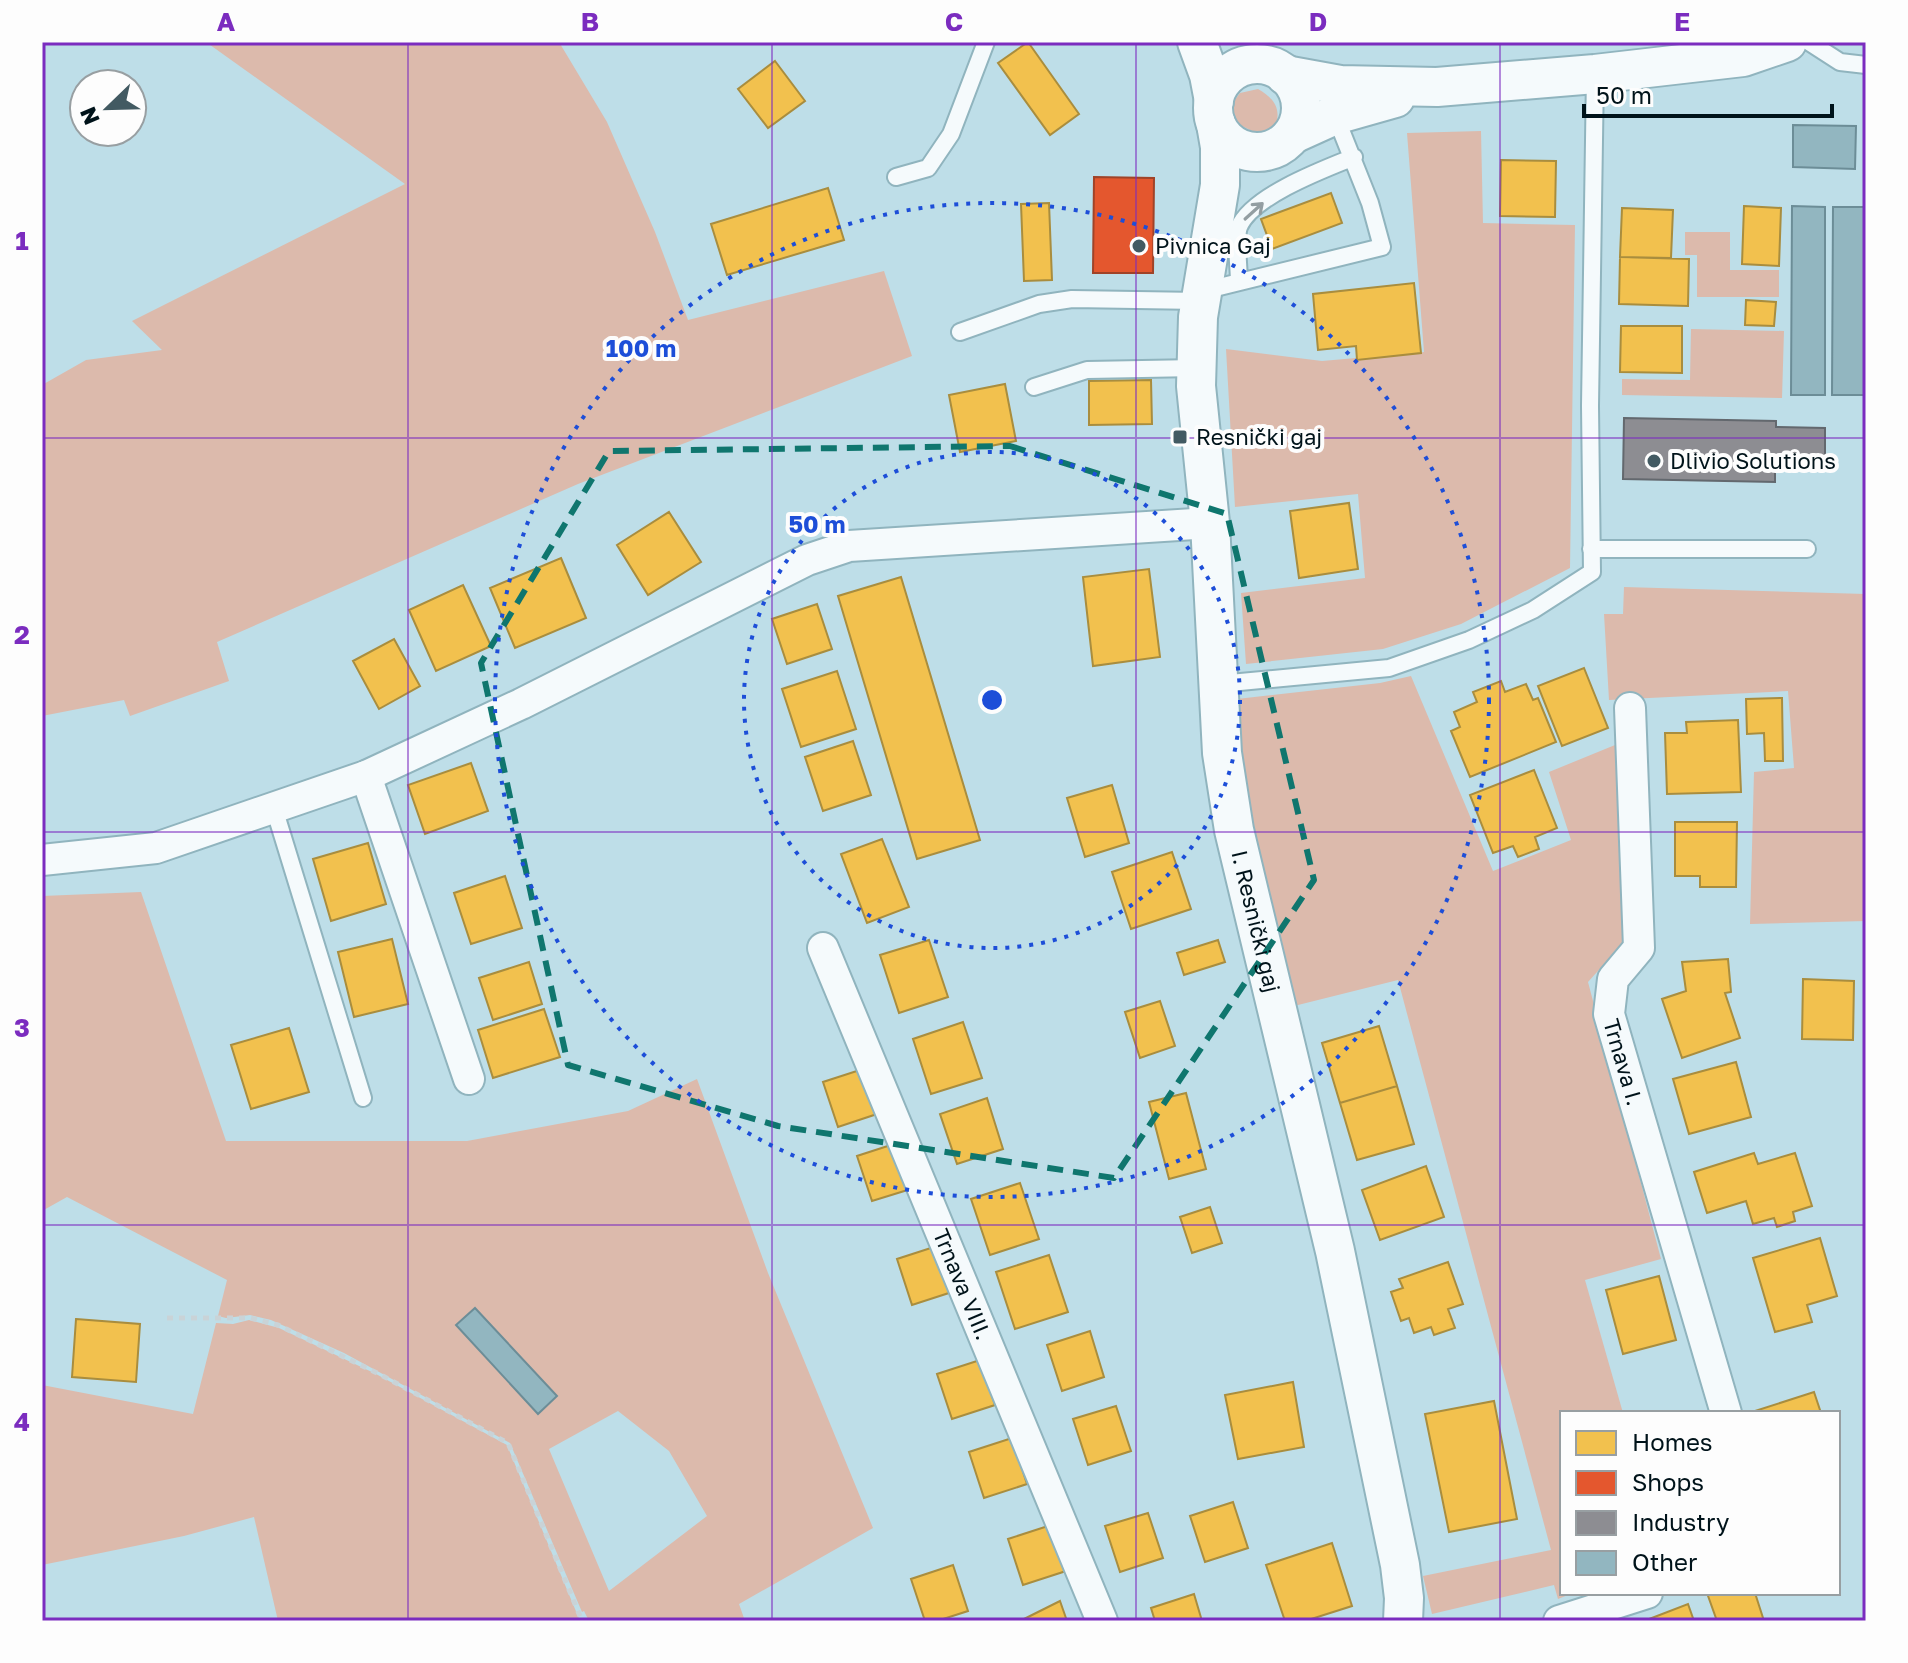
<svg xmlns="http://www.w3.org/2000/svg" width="1908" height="1663" font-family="'Golos Text',sans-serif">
<rect width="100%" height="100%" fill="#bedee8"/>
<path fill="#dcbaac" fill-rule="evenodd" d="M206,42H559L607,122L655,232L688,320L884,271L912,356L578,484L217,642L229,681L130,716L124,700L42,716V385L86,360L162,350L132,321L405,184Z
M1258,89C1274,98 1282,109 1275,127L1256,133L1238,124L1231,105L1240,93Z
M1481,131L1483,223L1575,225L1570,568L1461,624L1383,649L1246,664L1241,593L1365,578L1358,494L1235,507L1226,349L1322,361L1424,352L1407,133Z
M1685,232H1730V270H1779V297H1697V255H1685Z
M1691,329L1784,331L1782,398L1622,395V379L1690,380Z
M1624,587L1866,594V921L1750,924L1754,772L1794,768L1788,691L1609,700L1604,614H1623Z
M1411,676L1493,871L1571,840L1549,772L1615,745L1624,942L1588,982L1661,1259L1585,1280L1623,1413H1562V1593H1573L1558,1599L1554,1585L1432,1614L1423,1576L1551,1550L1398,980L1294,1006L1247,804L1237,699L1380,683Z
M141,892L226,1141H467L628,1111L697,1079L768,1273L873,1528L739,1604L745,1621H589L584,1611L582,1612L510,1443L344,1353L271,1320L250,1315L226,1318L218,1316L227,1280L67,1197L42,1211V896ZM618,1411L669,1451L707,1516L609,1591L549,1449Z
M249,1320L279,1328L376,1374L507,1445L580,1621H278L254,1517L184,1536L42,1565V1385L193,1414L216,1323L233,1324Z"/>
<path fill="#f2c14e" stroke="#a98d3e" stroke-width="2" d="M1028,42L1079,114L1050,135L998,63Z
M775,61L805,101L768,128L738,89Z
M1501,160L1556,161L1555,217L1500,216Z
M828,188L844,240L727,275L711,224Z
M1331,193L1342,223L1272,249L1261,219Z
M1049,203L1052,280L1024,281L1021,204Z
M1744,206L1781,208L1779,266L1742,264Z
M1622,208L1673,210L1671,258L1620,257Z
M1620,257L1689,259L1688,306L1619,304Z
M1414,283L1421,353L1357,360L1356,346L1318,350L1313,294Z
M1746,300L1776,302L1774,326L1745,325Z
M1621,326H1682V373L1620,372Z
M1151,380L1152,424L1089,425V381Z
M1005,384L1016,441L960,452L949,395Z
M1349,503L1358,569L1299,578L1290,511Z
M669,512L701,562L648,595L617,545Z
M561,558L586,618L515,648L490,588Z
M1149,569L1160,657L1093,666L1083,577Z
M901,577L980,840L917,859L838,596Z
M463,585L491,646L436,671L409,610Z
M817,604L832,649L787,664L772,619Z
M394,639L420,686L379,709L353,661Z
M1584,668L1608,728L1562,746L1538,686Z
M837,671L856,729L801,747L782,689Z
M1501,681L1505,692L1526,684L1533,700L1538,698L1556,742L1470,777L1451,731L1460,727L1454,712L1477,702L1473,692Z
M1782,698L1783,761H1765L1764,733L1747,734L1746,699Z
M1738,720L1741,792L1667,794L1665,733H1687L1686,722Z
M853,741L871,795L823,811L805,757Z
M471,763L488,811L425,834L408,785Z
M1534,770L1557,828L1535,837L1539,849L1518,857L1513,846L1493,853L1470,795Z
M1112,785L1129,843L1085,857L1067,798Z
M1675,822H1737L1736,887H1700V876H1675Z
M882,839L909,907L867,923L841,854Z
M368,843L386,904L331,921L313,859Z
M1172,852L1191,909L1131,929L1112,872Z
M505,876L522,928L471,944L454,893Z
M392,939L408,1004L354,1017L338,952Z
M929,940L948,997L899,1013L880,955Z
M1218,940L1225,962L1184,975L1177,953Z
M1728,959L1731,992L1725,993L1740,1038L1682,1058L1662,999L1686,991L1682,962Z
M529,962L542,1004L493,1020L479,978Z
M1803,979L1854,981L1853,1040L1802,1039Z
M1160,1001L1175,1046L1140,1058L1125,1012Z
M544,1009L560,1057L493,1078L478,1030Z
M963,1022L982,1078L931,1094L913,1039Z
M1379,1026L1397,1086L1340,1103L1322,1043Z
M289,1028L309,1092L251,1109L231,1045Z
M1736,1062L1751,1117L1689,1134L1673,1079Z
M866,1068L880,1113L838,1127L823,1082Z
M1397,1086L1414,1144L1357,1160L1340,1103Z
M1186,1093L1206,1169L1169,1179L1149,1102Z
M987,1098L1003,1149L957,1164L940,1114Z
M900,1142L914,1188L872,1201L857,1156Z
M1754,1153L1758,1164L1795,1153L1812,1206L1793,1212L1795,1221L1777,1227L1774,1218L1753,1224L1746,1201L1707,1213L1694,1172Z
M1426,1166L1444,1217L1380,1240L1362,1190Z
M1020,1183L1039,1239L990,1255L971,1199Z
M1210,1207L1222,1243L1192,1253L1180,1217Z
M1820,1238L1837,1296L1807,1305L1812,1322L1775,1332L1753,1258Z
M940,1245L955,1291L912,1305L897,1259Z
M1049,1255L1068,1312L1015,1329L996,1272Z
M1448,1262L1463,1304L1448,1309L1455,1328L1434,1335L1431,1327L1414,1333L1409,1318L1401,1321L1391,1292L1403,1288L1399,1279Z
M1659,1276L1676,1340L1623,1354L1606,1290Z
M76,1319L140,1324L136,1382L72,1377Z
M1090,1331L1104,1377L1062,1391L1047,1345Z
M980,1360L995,1405L952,1419L937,1374Z
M1293,1382L1304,1447L1238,1459L1225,1395Z
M1814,1392L1821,1413H1755V1411Z
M1494,1401L1517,1519L1449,1532L1425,1414Z
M1116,1406L1131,1451L1088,1465L1073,1419Z
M1012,1438L1027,1484L984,1498L969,1452Z
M1233,1502L1248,1548L1205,1562L1190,1516Z
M1148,1513L1163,1558L1120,1572L1105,1526Z
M1051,1525L1066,1571L1023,1585L1008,1539Z
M1332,1543L1352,1606L1305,1621H1285L1266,1565Z
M953,1565L968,1611L937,1621H925L911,1579Z
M1707,1593H1755L1764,1621H1717Z
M1194,1594L1202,1621H1155L1151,1608Z
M1060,1601L1067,1621H1020Z
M1688,1604L1694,1621H1644Z"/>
<path fill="#e4572e" stroke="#a04328" stroke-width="2" d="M1094,177L1154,178L1153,273H1093Z"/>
<path fill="#8d8d92" stroke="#63686e" stroke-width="2" d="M1624,418L1776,421V427L1825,428V464L1775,463V482L1623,479Z"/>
<path fill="#92b6c0" stroke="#6c8d97" stroke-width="2" d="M1793,125L1856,126L1855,169L1793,167Z
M1792,206L1825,207V395H1791Z
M1833,207H1866V395H1832Z
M475,1308L557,1396L538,1414L456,1325Z"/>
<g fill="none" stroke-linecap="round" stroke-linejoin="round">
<defs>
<path id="service" d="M1809,42L1840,62L1866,65
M896,177L928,168L951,134L986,42
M1239,282C1239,269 1235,237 1239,227C1252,196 1324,169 1354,157
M1203,291L1382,247L1370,203L1335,115
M960,332L1039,304L1072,299L1200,301
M1034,387L1087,370L1197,368
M1591,549H1807
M1219,684L1389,668L1469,640L1533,610L1592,572L1590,406L1595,74
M274,808L363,1098"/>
<g id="minor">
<path id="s1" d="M1630,708L1639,948L1613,979L1609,1014L1726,1413"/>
<path d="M366,776L469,1079"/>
<path d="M42,860L156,848L366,776L521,704L807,560L849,546L1210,523"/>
<path id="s2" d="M823,948L1102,1621"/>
<path d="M1559,1621L1647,1593"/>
</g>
<g id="tertiary">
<path d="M1197,42L1209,75L1214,101"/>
<circle cx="1257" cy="108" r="44"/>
<path d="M1285,75L1340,85L1437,87L1595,74L1743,57L1787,42"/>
<path id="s3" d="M1216,124L1220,147V185L1198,317L1196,386L1210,523L1222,753L1234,830L1335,1251L1400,1565L1404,1598L1403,1621"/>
<path d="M1293,134L1335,115L1395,98"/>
</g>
</defs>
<use href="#service" stroke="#90b4be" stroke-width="20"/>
<use href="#minor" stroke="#90b4be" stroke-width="34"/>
<use href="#tertiary" stroke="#90b4be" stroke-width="42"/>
<path stroke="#c9d3d7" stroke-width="5" stroke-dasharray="6 6" stroke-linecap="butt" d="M167,1318H250L278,1325L381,1375L508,1443L582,1621"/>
<use href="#service" stroke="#f5fafc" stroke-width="16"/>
<use href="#minor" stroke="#f5fafc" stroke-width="30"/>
<use href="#tertiary" stroke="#f5fafc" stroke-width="38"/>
</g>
<defs><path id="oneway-shaft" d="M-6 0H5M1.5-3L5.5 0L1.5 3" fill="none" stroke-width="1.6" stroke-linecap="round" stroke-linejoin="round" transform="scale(2)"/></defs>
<use stroke="#939ea2" href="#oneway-shaft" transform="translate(1254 211) rotate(-42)"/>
<path fill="none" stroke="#0f766e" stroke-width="6" stroke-dasharray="16 10" stroke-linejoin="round" d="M1010,446L1227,514L1314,880L1114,1178L778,1126L568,1065L481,663L609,451Z"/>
<path fill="none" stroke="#7b2cbf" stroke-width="2" stroke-opacity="0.55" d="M408,42V1621M772,42V1621M1136,42V1621M1500,42V1621M42,438H1866M42,832H1866M42,1225H1866"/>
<g fill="none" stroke="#1d4ed8" stroke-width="4" stroke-dasharray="4 8">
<circle cx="992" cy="700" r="248"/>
<circle cx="992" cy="700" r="497"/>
</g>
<g fill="#425a62" stroke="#fdfdfd" stroke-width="3">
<circle cx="1139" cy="246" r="8"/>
<rect x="1172" y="429" width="16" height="16" rx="4"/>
<circle cx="1654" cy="461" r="8"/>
</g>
<g text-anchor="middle" stroke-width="8" stroke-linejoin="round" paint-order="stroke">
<g font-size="22" fill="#00131a" stroke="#fdfdfd" text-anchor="start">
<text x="1155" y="254">Pivnica Gaj</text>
<text x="1196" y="445">Resnički gaj</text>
<text x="1670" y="469">Dlivio Solutions</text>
</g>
<g font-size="22" fill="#00131a" stroke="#fdfdfd">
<text dy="8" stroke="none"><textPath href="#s3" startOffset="804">I. Resnički gaj</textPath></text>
<text dy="8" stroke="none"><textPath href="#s1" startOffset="366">Trnava I.</textPath></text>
<text dy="8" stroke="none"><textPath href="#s2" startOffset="364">Trnava VIII.</textPath></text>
</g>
</g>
<circle cx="992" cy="700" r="12" fill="#1d4ed8" stroke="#fdfdfd" stroke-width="4"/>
<g font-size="24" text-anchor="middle" font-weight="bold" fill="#1d4ed8" stroke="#fdfdfd" stroke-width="8" stroke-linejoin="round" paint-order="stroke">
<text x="641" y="357">100 m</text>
<text x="817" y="533">50 m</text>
</g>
<rect width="1908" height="1663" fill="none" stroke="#fdfdfd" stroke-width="88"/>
<rect x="1560" y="1411" width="280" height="184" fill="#fdfdfd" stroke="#989fa2" stroke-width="2"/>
<rect x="1576" y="1431" width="40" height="24" fill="#f2c14e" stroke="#989fa2" stroke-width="2"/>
<text x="1632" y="1451" font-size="24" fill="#00131a">Homes</text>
<rect x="1576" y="1471" width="40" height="24" fill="#e4572e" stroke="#989fa2" stroke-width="2"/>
<text x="1632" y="1491" font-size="24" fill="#00131a">Shops</text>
<rect x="1576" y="1511" width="40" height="24" fill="#8d8d92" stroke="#989fa2" stroke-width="2"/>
<text x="1632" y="1531" font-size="24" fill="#00131a">Industry</text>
<rect x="1576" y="1551" width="40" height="24" fill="#92b6c0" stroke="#989fa2" stroke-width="2"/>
<text x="1632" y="1571" font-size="24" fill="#00131a">Other</text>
<g transform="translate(108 108) rotate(247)"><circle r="38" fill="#fdfdfd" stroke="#989fa2" stroke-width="2"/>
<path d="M0-6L14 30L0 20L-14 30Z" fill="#425a62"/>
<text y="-12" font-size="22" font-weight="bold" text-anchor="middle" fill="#00131a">N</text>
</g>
<path d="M1584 104v12h248v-12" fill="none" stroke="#00131a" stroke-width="4"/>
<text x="1596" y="104" font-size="24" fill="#00131a" stroke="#fdfdfd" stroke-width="6" paint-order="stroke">50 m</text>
<rect x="44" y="44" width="1820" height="1575" fill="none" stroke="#7b2cbf" stroke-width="3"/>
<g font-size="26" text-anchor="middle" font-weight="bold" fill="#7b2cbf">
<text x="226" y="31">A</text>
<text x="590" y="31">B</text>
<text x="954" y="31">C</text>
<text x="1318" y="31">D</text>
<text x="1682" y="31">E</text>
<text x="22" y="250">1</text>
<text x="22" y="644">2</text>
<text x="22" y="1037">3</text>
<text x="22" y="1431">4</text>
</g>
</svg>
